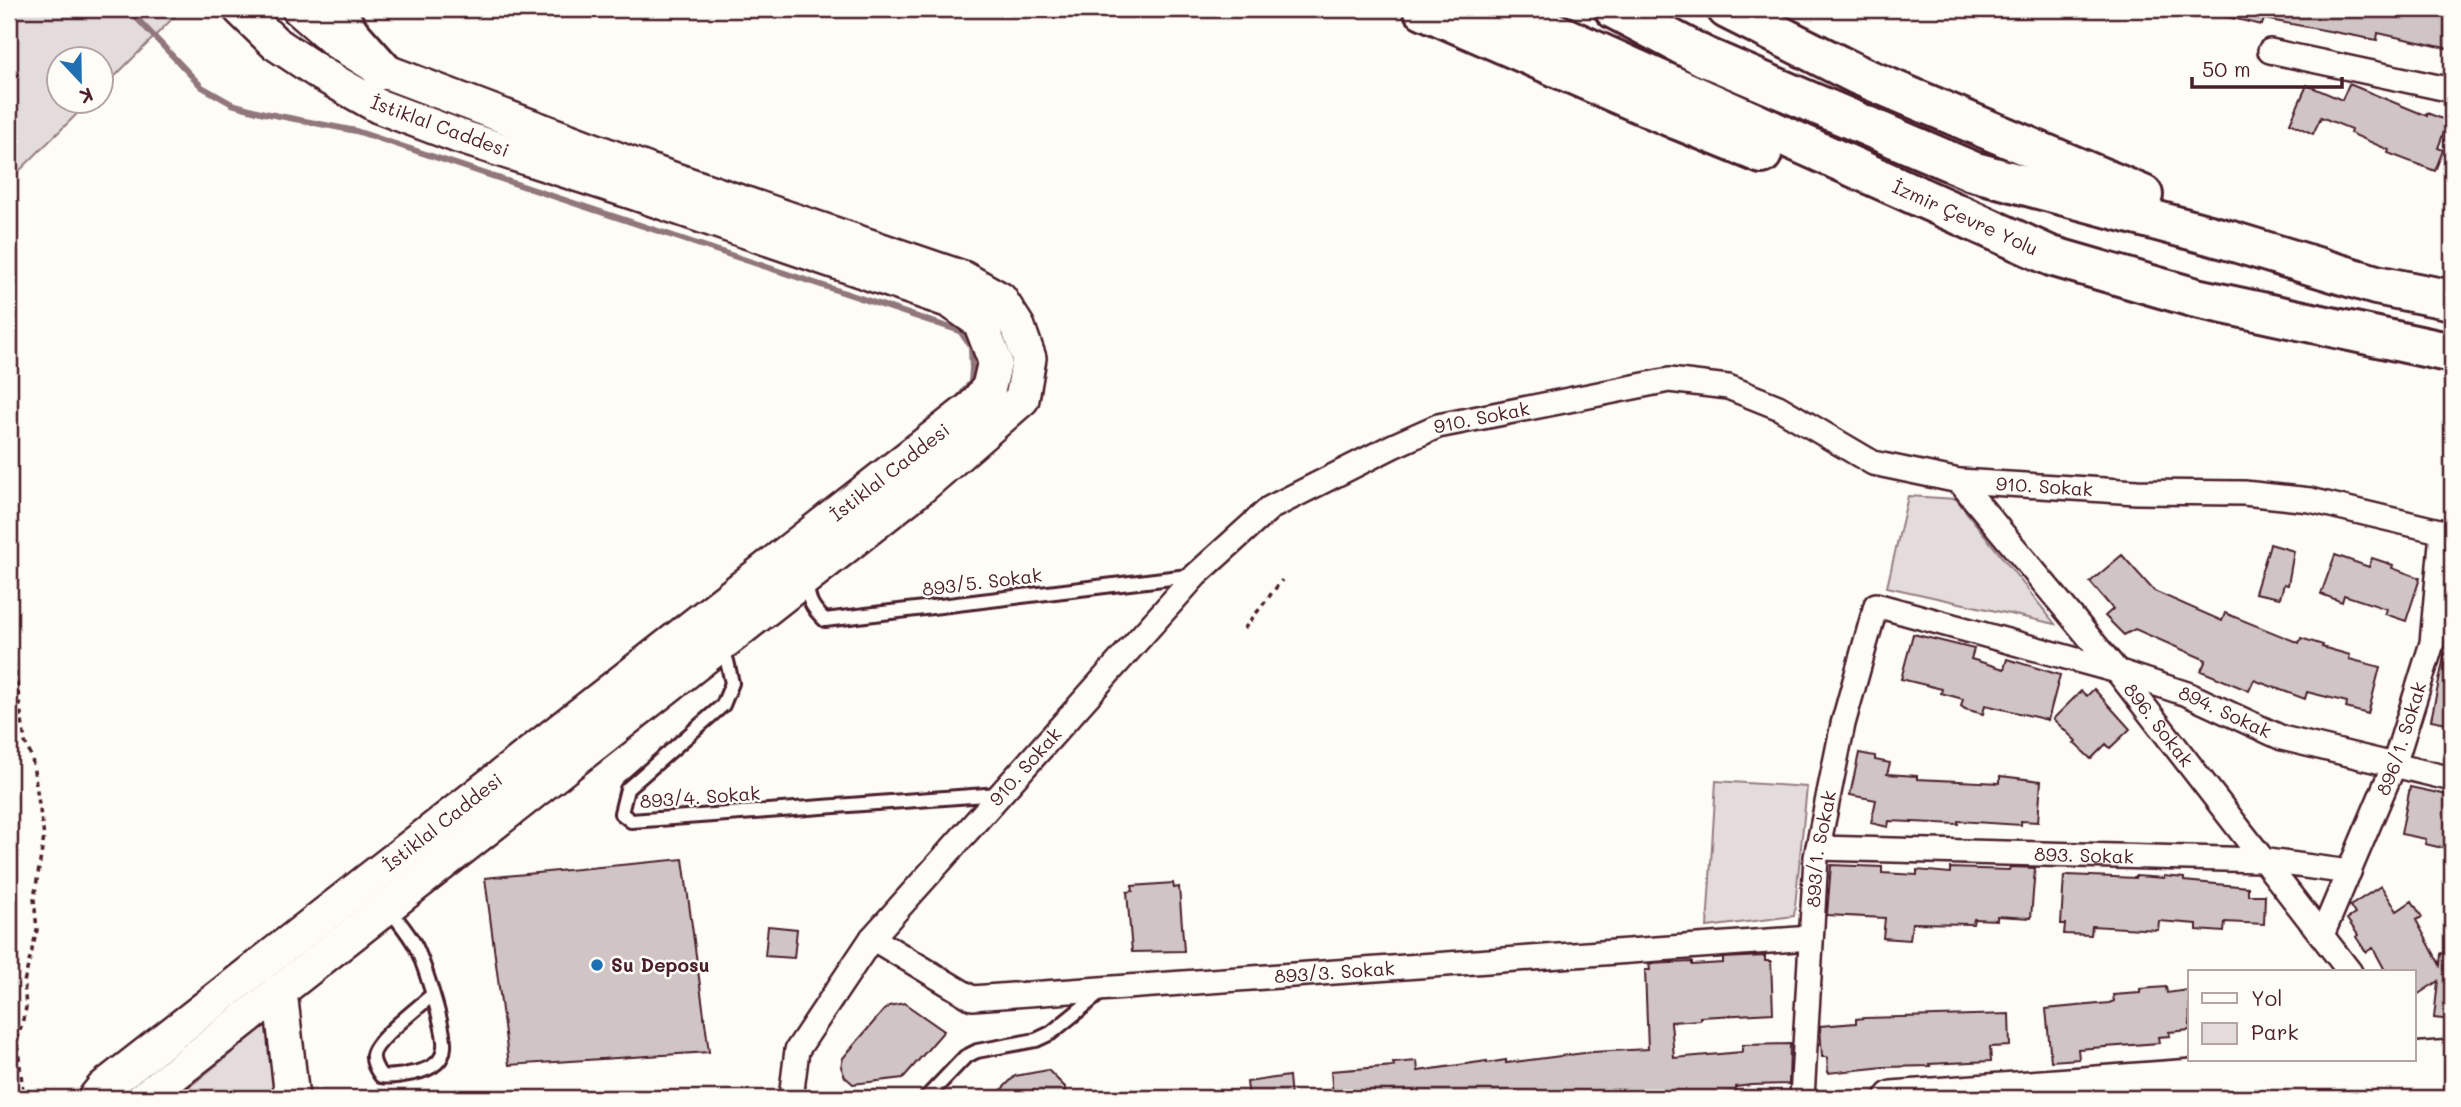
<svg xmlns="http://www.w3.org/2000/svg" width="2461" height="1107" font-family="Mali,sans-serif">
<rect width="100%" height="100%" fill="#fdfcf7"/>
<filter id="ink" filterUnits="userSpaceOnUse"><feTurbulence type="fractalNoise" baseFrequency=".0143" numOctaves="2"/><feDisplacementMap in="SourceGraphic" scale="14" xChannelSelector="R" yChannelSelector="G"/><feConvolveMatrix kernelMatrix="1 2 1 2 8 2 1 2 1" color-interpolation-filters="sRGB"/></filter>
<g filter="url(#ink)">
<path fill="#e3dcda" stroke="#967e82" stroke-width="2" d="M9,9H182L102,89V60H60V102H89L9,181Z
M1908,496L1956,499L2055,624L1887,587Z
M1716,781L1807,787L1794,916L1707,927Z
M276,1017L281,1098H175L178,1096Z"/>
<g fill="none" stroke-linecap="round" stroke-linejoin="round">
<path stroke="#91777b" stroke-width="6" d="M128,9L202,87L232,104L264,113L356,131L960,331L971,347L972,369L971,382L956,401"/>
</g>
<path fill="#d0c5c4" stroke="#4a1f2b" stroke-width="2" d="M2219,9H2452V37L2450,49L2378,33L2377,40L2264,19L2262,25L2219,15Z
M2349,84L2427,116V113L2448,121L2438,148L2443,150L2435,171L2388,153L2389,150L2350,133L2351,129L2321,117L2313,134L2290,123L2307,85L2342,100Z
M2270,544L2294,551L2288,585L2284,584L2280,598L2255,593Z
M2122,555L2154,591L2222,621L2225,613L2299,643L2301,638L2323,645L2322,647L2350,655L2349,659L2380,667L2368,714L2346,708L2347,702L2307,692L2305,699L2254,680L2249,691L2201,671L2206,660L2135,629L2124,635L2105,616L2113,609L2090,582Z
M2335,555L2369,567L2372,558L2393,565L2392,568L2420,578L2406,621L2385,614L2387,609L2344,595L2342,602L2321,594Z
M1913,634L1974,649L1971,659L2004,669L2007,659L2060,675L2048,720L1985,705L1983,714L1965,709L1961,706L1963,699L1941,693L1942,689L1901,679Z
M2445,652L2452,653V724L2431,720Z
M2094,689L2130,729L2110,748L2106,744L2091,759L2074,743L2076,741L2053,719L2081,691L2087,696Z
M1859,753L1875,756V760L1890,763L1887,774L1917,776V779L2000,783V776L2041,781L2038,822L2021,821V825L1958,821V824L1889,821L1888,827L1871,823L1876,800L1850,795Z
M2410,787L2452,796V828L2447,849L2425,844L2426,839L2401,834Z
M683,859L709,1052L509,1065L485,878Z
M1831,865L1882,867V873L1917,875V870L1950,873V868L2009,870L2010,867L2035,868L2031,918L1997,916V920L1974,919L1973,924L1912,923L1910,940L1883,938L1885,918L1827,915Z
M2068,875L2136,878V876L2164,878V876L2184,878V881L2248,887V895H2265L2264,924L2225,922L2224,932L2197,930V924L2159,921L2158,930L2092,926L2091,935L2064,934L2065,924H2061L2064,876Z
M1173,883L1174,888L1179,887L1184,951L1132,952L1127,892L1133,891L1132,886Z
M2381,886L2397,911L2412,901L2422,917L2416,920L2440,965L2441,953L2452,954V1020L2434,1018L2438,981L2414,997V972H2386L2373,948L2366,952L2356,937L2358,935L2347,919L2355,914L2350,906Z
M768,926L797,929L794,958L765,956Z
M1765,956V961H1771L1773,1013L1700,1017V1020L1671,1022L1674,1058L1742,1052V1045L1790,1044L1789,1084L1751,1085L1736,1087V1092L1660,1098H1638L1637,1094L1617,1095V1092L1575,1098H1333L1331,1071L1394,1066L1393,1063L1417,1061L1418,1071L1487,1061V1063L1506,1060V1063L1592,1052L1648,1049L1645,970H1650L1649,964L1692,962V965L1723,963V958Z
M2166,987L2167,993L2189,990L2190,1030L2169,1032L2170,1036L2158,1037L2159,1043L2078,1049L2079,1059L2051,1061L2046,1009L2109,1003L2114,1001L2113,995L2140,993V989Z
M904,1003L944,1031L903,1078L853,1084L845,1077L841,1067L843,1058L883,1011L889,1006Z
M2009,1014L2010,1046L1990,1047L1991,1061L1929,1064L1930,1066L1884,1067L1828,1073L1827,1057H1822L1820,1026L1856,1023V1019L1865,1018Z
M1048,1070L1065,1087L1064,1098H993L1015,1076Z
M1289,1076L1291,1098H1249L1247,1082Z"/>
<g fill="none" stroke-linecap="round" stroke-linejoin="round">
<defs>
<path id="service" d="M808,581C806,599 813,609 825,620L1196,575
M713,651L727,661L732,683L723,705L627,789L621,813L631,821L999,794
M388,907C397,920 409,933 416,947C424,964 446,1031 444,1047C443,1064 428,1070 414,1073C402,1075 393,1078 381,1076C377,1070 372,1063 373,1055C375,1040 419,1007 432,995
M926,1098L965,1057L977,1051L1036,1040L1051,1033L1104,990"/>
<g id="minor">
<path d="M2270,51L2452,90"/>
<path id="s1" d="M1959,481L2117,671L2350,972"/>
<path id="s2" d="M1818,848L2261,860L2349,872"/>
<path id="s3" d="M2322,935L2394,765L2432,643L2442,532"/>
<path id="s4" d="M872,938L972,998L1811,938"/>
<path id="s5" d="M791,1098L797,1050L872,938L1196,575L1270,508L1393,446L1438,426L1669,380L1728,387L1778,407L1873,463L1959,481L2137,492L2244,493L2310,500L2452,534"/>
<path id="s6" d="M1802,1098L1816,857L1843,724L1876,605L2117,671L2187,694L2282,738L2452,779"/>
</g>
<g id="secondary">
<path d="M280,991L292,1098"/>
<path id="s7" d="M95,1098L103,1088L974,406L989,387L995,361L980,322L950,301L635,193L458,136L378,106L323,75L275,43L240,9"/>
<path d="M144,1098L920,488L1022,399L1029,358L1018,327L1000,299L963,278L649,171L382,70L337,42L299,9"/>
<path d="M1892,1098L2452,1057"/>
<path d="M2271,1098L2419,1086H2452"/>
</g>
<g id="motorway">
<path d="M333,9L350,34L382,70"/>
<path d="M1423,9L1678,120L1762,154"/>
<path id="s8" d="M1502,9L2051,256L2196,298L2452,353"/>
<path d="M1614,9L1703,56L1972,171L2228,240L2376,285L2452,300"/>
<path d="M1727,9L1858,75L2143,195"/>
</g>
</defs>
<use href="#service" stroke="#4a1f2b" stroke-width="18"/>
<use href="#minor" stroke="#4a1f2b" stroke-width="28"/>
<use href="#secondary" stroke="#4a1f2b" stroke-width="38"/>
<use href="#motorway" stroke="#4a1f2b" stroke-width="44"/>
<path stroke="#4a1f2b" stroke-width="3.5" stroke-dasharray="5 5" stroke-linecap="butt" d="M1244,629L1282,580
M9,643L12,649L25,742L32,758L44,837L34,899L37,930L24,982L26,1008L17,1042L24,1098
M241,1098L265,1094"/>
<use href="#service" stroke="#fdfcf7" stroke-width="12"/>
<use href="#minor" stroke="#fdfcf7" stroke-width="23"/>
<use href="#secondary" stroke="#fdfcf7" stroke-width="33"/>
<use href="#motorway" stroke="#fdfcf7" stroke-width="38"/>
</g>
</g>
<circle fill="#1f6fb2" stroke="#fdfcf7" stroke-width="2.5" cx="597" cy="965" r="7"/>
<g text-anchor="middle" stroke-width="5" stroke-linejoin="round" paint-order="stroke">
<g font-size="19" fill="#4a1f2b" stroke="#fdfcf7">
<text transform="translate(440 126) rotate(20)" y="7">İstiklal Caddesi</text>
<text dy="7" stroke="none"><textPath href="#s8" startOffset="508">İzmir Çevre Yolu</textPath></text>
<text dy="7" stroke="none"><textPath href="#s5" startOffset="1001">910. Sokak</textPath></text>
<text dy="7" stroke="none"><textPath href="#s7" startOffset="1012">İstiklal Caddesi</textPath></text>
<text dy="7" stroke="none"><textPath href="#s5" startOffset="1589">910. Sokak</textPath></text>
<text transform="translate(982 582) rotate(-7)" y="7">893/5. Sokak</text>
<text dy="7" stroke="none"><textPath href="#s6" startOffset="866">894. Sokak</textPath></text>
<text dy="7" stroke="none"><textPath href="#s1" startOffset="315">896. Sokak</textPath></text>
<text dy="7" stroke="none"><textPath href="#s3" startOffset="212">896/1. Sokak</textPath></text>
<text dy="7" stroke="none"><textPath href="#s5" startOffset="413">910. Sokak</textPath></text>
<text transform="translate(700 797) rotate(-4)" y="7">893/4. Sokak</text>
<text dy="7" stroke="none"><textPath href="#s7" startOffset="444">İstiklal Caddesi</textPath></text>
<text dy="7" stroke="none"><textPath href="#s6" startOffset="250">893/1. Sokak</textPath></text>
<text dy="7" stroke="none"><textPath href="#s2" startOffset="266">893. Sokak</textPath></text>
<text dy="7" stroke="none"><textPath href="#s4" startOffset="480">893/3. Sokak</textPath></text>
</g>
<g font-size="19" font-weight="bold" fill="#4a1f2b" stroke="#fdfcf7" text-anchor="start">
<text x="611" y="972">Su Deposu</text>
</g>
</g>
<rect width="2461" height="1107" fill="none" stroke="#fdfcf7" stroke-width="35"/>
<rect x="18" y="18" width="2426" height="1072" fill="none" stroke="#4a1f2b" stroke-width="2.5" filter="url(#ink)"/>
<rect x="2188" y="970" width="228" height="91" fill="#fdfcf7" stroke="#b5a4a5" stroke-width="2"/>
<rect x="2202" y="993" width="35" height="10" fill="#fdfcf7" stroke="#b5a4a5" stroke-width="2"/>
<text x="2251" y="1006" font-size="21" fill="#4a1f2b">Yol</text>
<rect x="2202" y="1023" width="35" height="21" fill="#e3dcda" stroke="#b5a4a5" stroke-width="2"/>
<text x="2251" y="1040" font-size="21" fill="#4a1f2b">Park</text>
<g transform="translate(80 80) rotate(158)"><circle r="33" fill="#fdfcf7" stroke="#b5a4a5" stroke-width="2"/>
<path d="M0-5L12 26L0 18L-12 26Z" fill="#1f6fb2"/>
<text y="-10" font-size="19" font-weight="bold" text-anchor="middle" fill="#4a1f2b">K</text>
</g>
<path d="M2192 77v10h150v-10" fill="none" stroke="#4a1f2b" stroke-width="3.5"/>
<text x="2202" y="77" font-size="21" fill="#4a1f2b" stroke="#fdfcf7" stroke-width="5" paint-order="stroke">50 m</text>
</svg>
